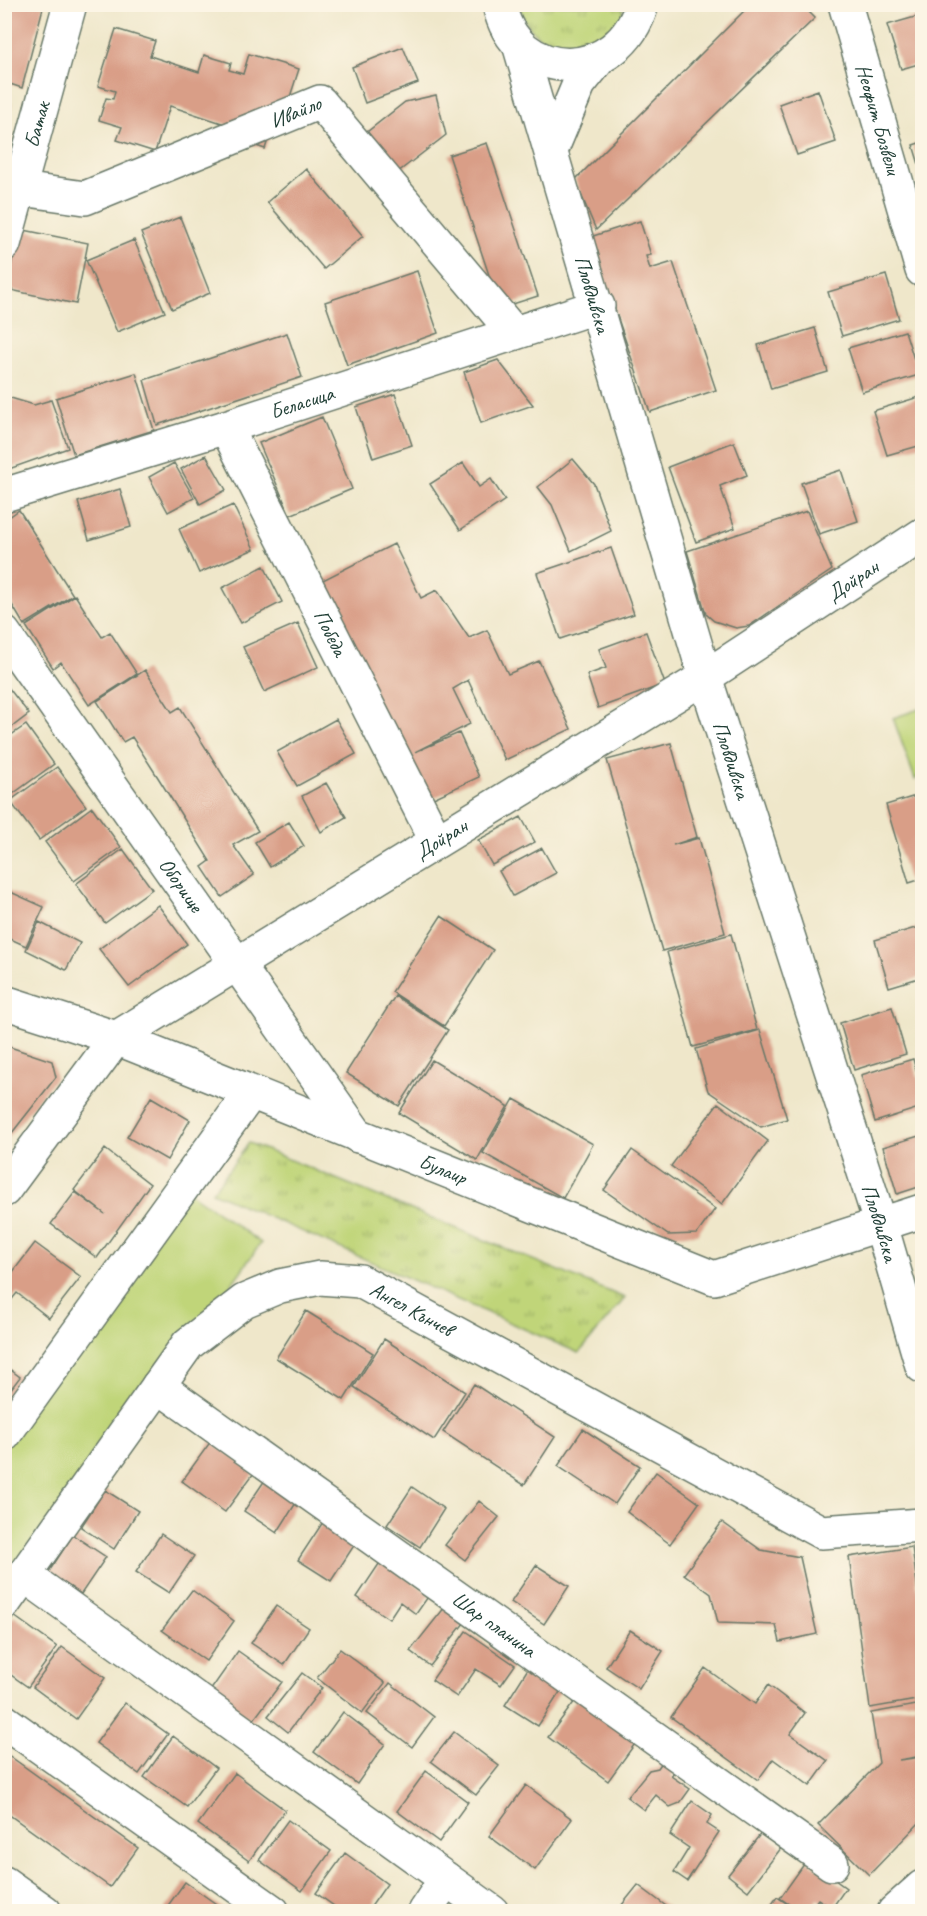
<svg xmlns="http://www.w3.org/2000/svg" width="927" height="1916" font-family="Caveat,sans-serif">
<defs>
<pattern id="grass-tufts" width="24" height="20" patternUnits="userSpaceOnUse" patternTransform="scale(1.5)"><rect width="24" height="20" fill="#c0d579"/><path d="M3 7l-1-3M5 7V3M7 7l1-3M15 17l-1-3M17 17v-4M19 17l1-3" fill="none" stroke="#9bae64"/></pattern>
</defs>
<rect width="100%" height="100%" fill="#fcf5e5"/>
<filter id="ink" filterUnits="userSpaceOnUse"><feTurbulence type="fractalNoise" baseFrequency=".0167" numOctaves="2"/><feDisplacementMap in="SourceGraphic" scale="12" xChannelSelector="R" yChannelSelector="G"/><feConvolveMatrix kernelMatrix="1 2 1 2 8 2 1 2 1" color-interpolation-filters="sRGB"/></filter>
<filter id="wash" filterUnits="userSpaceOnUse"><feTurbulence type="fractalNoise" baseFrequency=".008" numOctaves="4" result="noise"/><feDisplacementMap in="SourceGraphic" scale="24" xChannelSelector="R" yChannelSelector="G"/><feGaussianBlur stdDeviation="1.35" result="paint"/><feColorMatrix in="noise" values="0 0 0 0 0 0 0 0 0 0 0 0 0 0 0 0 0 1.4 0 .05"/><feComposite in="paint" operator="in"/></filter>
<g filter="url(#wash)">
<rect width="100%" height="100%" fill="#efe7ca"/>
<path fill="url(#grass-tufts)" stroke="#708956" stroke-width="1.5" d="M519,5H622L624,17C617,24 610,35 602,41C598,45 590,45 585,47C554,55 526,34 519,5Z
M249,1143L625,1298L579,1353L212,1192Z"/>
<path fill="#c0d579" stroke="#708956" stroke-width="1.5" d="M922,708V776L915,779L893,718Z
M182,1187L261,1243L5,1603V1435Z"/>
<g id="blocks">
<path fill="#d99e87" d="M4,4H44L22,88L4,82Z
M751,4H801L815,18L596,230L575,180Z
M922,15V63L901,69L887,25Z
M116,29L155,41L150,56L199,72L204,55L231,63L229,70L243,74L249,54L299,69L288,103H280L265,149L224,135L228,125L170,106L155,152L117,140L122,127L99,120L106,98L113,99L115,91L98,86Z
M403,47L418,83L365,103L352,67Z
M818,90L836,142L797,155L779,104Z
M436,95L446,135L398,172L367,132L405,102Z
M4,101L12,104L5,128H4Z
M922,142V174L913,145Z
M487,143L538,296L500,308L449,155Z
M306,169L363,236L324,269L267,202Z
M180,217L210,293L172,309L141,233Z
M640,221L651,255L646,256L650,269L673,262L716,390L650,412L590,237Z
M19,229L88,243L76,304L6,289Z
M134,240L165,312L117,332L86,260Z
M417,271L438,333L347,365L325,302Z
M886,275L899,319L842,336L828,292Z
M815,328L828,372L771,389L758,345Z
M905,331L919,375L862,392L848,348Z
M287,333L302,377L157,425L144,380Z
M498,360L533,405L481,423L464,372Z
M136,373L154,430L74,455L56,398Z
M395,394L412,445L373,458L356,407Z
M4,396L34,405L51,400L68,448L9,469L4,467Z
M922,396V445L887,455L873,411Z
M322,417L352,489L290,515L259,443Z
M734,442L747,475L720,486L735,528L696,542L668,467Z
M206,455L226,490L200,504L181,469Z
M573,459L594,484L611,531L571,551L552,505L538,487Z
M174,463L194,498L168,512L149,477Z
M463,463L479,487L491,479L505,500L460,530L430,484Z
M841,470L858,521L819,534L801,483Z
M120,489L131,527L89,540L78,502Z
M233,505L254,549L199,573L179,529Z
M19,510L73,595L24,625L5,593V520Z
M807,511L832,570L749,626L736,628L714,621L706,614L687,551Z
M394,544L421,598L437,590L469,638L487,630L508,674L539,661L571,729L505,760L468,680L453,689L470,724L415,752L459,733L479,777L425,802L315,584Z
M611,548L634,614L560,639L537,573Z
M264,566L282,602L241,623L222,588Z
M75,595L102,637L110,632L137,674L89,705L61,662L53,668L26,626Z
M298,623L318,667L264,692L243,647Z
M646,632L665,684L598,708L587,675L606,668L599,649Z
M145,670L172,712L180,707L258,831L233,845L254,875L222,897L202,867L210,861L159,779L132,737L123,742L97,701Z
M4,682L29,714L4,733Z
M336,719L356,754L297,786L277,752Z
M26,725L54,764L7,798L4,794V740Z
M671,743L697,837L673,845L699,838L725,933L662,951L607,760Z
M57,767L86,806L39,840L10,801Z
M326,783L346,817L321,832L302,796Z
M922,794V879L909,883L886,805Z
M92,807L121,847L74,881L45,842Z
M521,817L535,842L492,865L478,840Z
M289,822L304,846L270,867L255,842Z
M542,848L556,873L513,896L499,871Z
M123,849L152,889L105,923L76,884Z
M4,889L44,907L26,946L4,936Z
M158,905L187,944L129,987L99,949Z
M441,916L493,950L444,1026L392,992Z
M39,922L80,943L66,970L26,950Z
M922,926V977L889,987L875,940Z
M731,934L757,1030L693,1047L667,952Z
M395,996L448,1030L399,1106L346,1073Z
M892,1007L906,1054L854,1070L840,1023Z
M760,1030L787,1119L761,1127L708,1091L696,1049Z
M4,1045L52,1061L56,1077L4,1143Z
M913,1059L922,1091V1107L875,1122L861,1075Z
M432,1060L508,1106L477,1160L399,1113Z
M151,1097L190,1120L167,1160L127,1137Z
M514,1099L593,1144L563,1198L483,1153Z
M718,1103L768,1141L722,1204L671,1166Z
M922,1135V1186L897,1194L883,1147Z
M105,1149L150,1184L97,1258L51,1224L75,1192L105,1214L74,1190Z
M632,1150L715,1209L697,1234L668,1235L604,1190Z
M35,1243L81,1277L49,1318L17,1293L4,1309V1273L9,1277Z
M306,1311L373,1353L344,1400L276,1358Z
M384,1339L465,1392L434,1440L354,1387Z
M4,1365L20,1377L4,1398Z
M474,1384L555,1437L524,1485L443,1432Z
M583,1429L640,1466L615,1504L558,1466Z
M211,1441L254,1473L225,1512L182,1481Z
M656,1472L699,1503L670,1544L627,1512Z
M269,1474L301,1495L277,1533L244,1511Z
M412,1487L444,1509L420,1547L387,1525Z
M105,1490L138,1511L114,1549L81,1527Z
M479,1501L499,1517L465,1560L445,1545Z
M323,1522L355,1544L331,1581L298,1560Z
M722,1522L761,1550L800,1557L817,1634L780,1642L776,1625L718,1623L711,1594L684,1574Z
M161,1534L194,1556L169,1593L136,1572Z
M73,1535L106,1557L81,1594L48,1573Z
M912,1547L922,1621V1699L870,1708L849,1557Z
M381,1561L430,1594L416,1614L400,1602L389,1619L357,1597Z
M536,1565L569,1586L544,1624L511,1602Z
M192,1590L234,1621L206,1661L162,1630Z
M276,1606L309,1628L284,1665L251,1643Z
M445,1607L465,1622L430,1666L410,1651Z
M14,1616L57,1647L28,1687L4,1670V1629Z
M630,1630L663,1651L639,1689L606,1667Z
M466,1631L515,1665L501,1685L476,1669L457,1697L432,1680Z
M62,1647L105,1678L76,1719L33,1687Z
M340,1649L385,1683L362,1713L317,1678Z
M238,1651L282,1682L252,1722L210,1691Z
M529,1667L562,1689L538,1726L505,1705Z
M705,1668L755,1704L768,1685L805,1713L790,1734L828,1761L810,1786L773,1759L758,1780L671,1717Z
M302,1673L322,1688L288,1732L268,1716Z
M390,1683L434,1717L412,1747L367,1713Z
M578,1697L637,1741L608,1781L548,1737Z
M125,1703L168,1734L139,1774L96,1743Z
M922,1704V1756L899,1760L922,1757V1820L869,1875L818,1825L879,1763L871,1713Z
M343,1712L385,1744L357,1784L314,1752Z
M454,1732L499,1766L476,1795L431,1761Z
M173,1736L216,1768L187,1807L144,1777Z
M4,1752L138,1848L110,1887L4,1811Z
M667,1755L679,1764L671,1776L690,1789L680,1803L670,1807L656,1795L644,1810L627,1797L649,1770L658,1768Z
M426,1771L468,1802L439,1842L397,1811Z
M235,1773L285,1810L249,1861L198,1824Z
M526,1785L572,1819L535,1870L489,1836Z
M692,1801L712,1815L707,1824L719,1832L687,1881L674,1872L689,1848L670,1835Z
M288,1820L331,1851L302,1891L259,1860Z
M762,1832L782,1847L748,1891L728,1875Z
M345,1853L387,1884L368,1911H341L316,1893Z
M807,1860L846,1888L832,1908L818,1899L809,1911H799L780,1898Z
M185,1882L226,1911H164Z
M638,1885L670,1909L668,1911H617Z
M777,1897L798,1911H767Z"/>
</g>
</g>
<g filter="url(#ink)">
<use href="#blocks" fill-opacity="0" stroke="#687868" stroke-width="1.5"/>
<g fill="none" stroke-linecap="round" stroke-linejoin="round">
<defs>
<g id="street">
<path id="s1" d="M845,4L922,270"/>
<path id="s2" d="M21,189L85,198L320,102L514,333"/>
<path id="s3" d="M4,244L70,4"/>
<path id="s4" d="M226,427L436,840"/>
<path id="s5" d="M4,495L226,427L598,306"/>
<path id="s6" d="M4,633L358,1136"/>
<path id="s7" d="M4,1002L116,1038L714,1278L922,1211"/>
<path id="s8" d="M4,1190L116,1038L705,677L922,535"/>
<path id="s9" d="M158,1386L832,1864"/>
<path d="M4,1435L250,1094"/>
<path d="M24,1575L492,1912"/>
<path id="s10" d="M4,1603L188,1344L244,1301L280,1286L320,1278L360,1281L821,1532L922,1525"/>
<path d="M4,1721L273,1912"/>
<path d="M424,1912L446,1879"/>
</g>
<g id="secondary">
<path d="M499,4C515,85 620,84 642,4"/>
<path id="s11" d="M519,44L705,677L881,1225L922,1366"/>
<path d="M551,151L579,84L599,59"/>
<path d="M4,1883L45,1912"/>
<path d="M894,1912L922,1887"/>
</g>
</defs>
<use href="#street" stroke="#687868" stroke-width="36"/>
<use href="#secondary" stroke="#687868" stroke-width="36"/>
<use href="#street" stroke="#fff" stroke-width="33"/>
<use href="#secondary" stroke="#fff" stroke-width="33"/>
</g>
</g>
<g text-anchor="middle" stroke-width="5" stroke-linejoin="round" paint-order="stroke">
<g font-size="21" fill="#1f3d34" stroke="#fcf5e5">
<text dy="7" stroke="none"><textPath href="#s2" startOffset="292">Ивайло</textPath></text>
<text dy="7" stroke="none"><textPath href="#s1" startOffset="120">Неофит Бозвели</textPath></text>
<text dy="7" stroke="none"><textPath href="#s3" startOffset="124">Батак</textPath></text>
<text dy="7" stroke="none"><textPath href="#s11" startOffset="261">Пловдивска</textPath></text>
<text dy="7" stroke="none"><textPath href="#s5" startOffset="312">Беласица</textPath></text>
<text dy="7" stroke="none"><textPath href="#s8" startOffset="1056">Дойран</textPath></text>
<text dy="7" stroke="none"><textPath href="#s4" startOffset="231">Победа</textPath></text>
<text dy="7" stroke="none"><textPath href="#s11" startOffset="747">Пловдивска</textPath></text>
<text dy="7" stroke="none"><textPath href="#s8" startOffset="570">Дойран</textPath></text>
<text dy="7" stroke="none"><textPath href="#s6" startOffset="308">Оборище</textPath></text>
<text dy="7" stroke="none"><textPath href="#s7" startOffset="470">Булаир</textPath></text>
<text dy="7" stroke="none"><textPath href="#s11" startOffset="1233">Пловдивска</textPath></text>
<text dy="7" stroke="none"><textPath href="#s10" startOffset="567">Ангел Кънчев</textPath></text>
<text dy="7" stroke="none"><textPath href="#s9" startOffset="412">Шар планина</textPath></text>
</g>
</g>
<rect width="927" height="1916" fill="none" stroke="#fcf5e5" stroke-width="24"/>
</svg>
